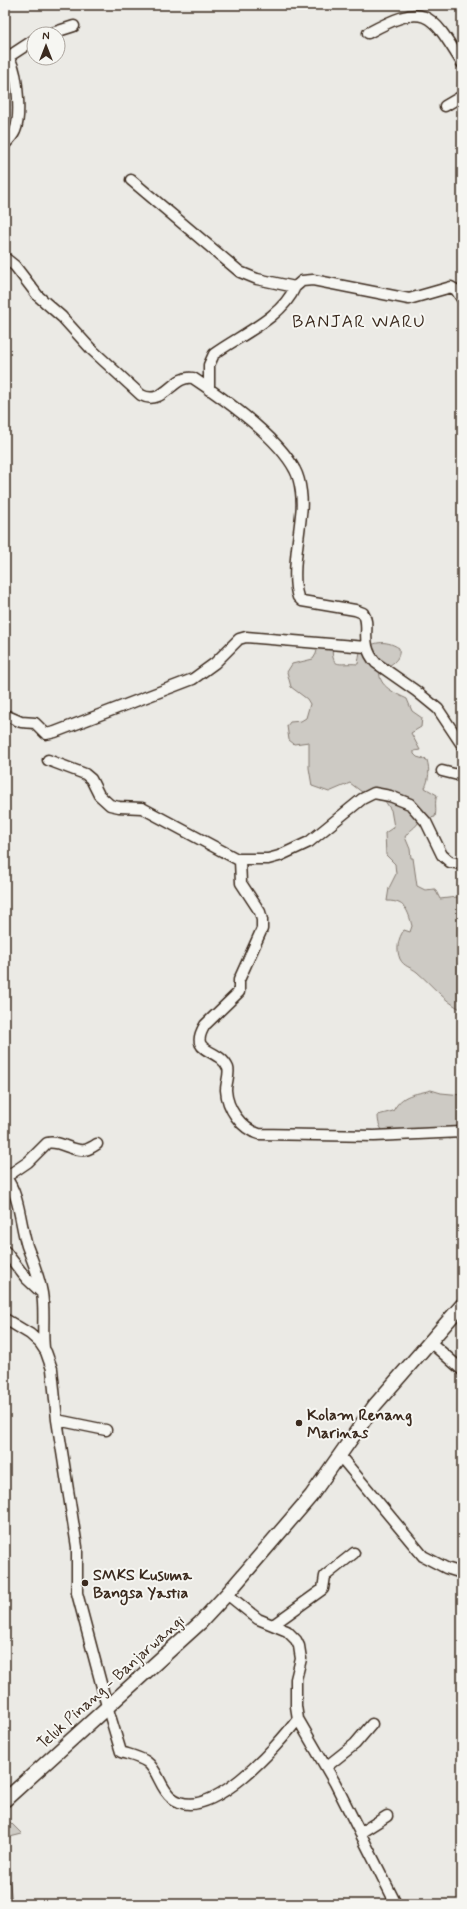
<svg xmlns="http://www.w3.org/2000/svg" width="467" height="1909" font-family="Mynerve,sans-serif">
<rect width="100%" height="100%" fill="#ebeae5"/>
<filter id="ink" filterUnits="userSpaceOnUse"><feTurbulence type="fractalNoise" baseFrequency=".025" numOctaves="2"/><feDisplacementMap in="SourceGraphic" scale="8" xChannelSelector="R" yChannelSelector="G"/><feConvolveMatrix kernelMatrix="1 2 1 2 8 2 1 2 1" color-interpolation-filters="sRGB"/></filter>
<g filter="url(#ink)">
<path fill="#cdcac4" stroke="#847a71" d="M319,642L332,643C332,671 337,662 358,664L360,651C373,642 385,639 399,648C401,661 390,665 380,671C377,686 397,694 407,699L412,711L422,718L421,727L411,733L420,750L414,751V754L417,757L427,760C430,770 429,779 425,788L437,795C434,803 437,809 435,817L420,820C416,828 409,830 405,837L410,849L411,858H413L417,886L425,890L435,889L440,899L457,897L462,903V1010C444,1001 432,985 417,972C411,967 404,967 400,959C396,950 398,938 404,930L410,932L412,926C408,910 405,901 387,901L389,888L396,874L395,864L386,855L385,833L394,827L391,810L385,801L370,798L350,783L329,792L312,786L309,768V742L294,744L289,740L287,726L290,722L301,721L306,718L310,704L307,699L291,687L287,672L292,664L313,659L316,654Z
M431,1090L441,1093L462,1095V1138L460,1137L450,1139L443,1137L386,1135C380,1128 378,1124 378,1115L393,1111C403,1093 414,1095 431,1090Z
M5,1817L22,1834L6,1838L7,1844L5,1845Z
M5,1857L8,1865L6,1866L10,1885L12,1904H5Z"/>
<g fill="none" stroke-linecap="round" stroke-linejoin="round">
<defs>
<path id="minor" d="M368,33C425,2 430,11 462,63
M49,34L74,26
M5,59L34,40
M5,61L11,62C18,76 21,117 15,131C13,136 9,140 5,144
M445,106L462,96
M131,180L240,272L257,279L295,287L302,281L313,280L409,299L451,287L456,290L462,299
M5,258L15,266L38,296L62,317L91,349L141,395C164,407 173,374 193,378C223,398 278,437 295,470C301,481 303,502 301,515C299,537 291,577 298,597L302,601L355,610L363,613C372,626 358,643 376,663L416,691L438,709L462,745
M209,390V365L214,354C240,335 282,318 295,287
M5,715L21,722L35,723L46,734L55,732L193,679L215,663L239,639L246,637L366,647
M48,760L85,774L91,779L99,795L110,805L119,807L142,808L237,859H268L279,856L309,842L362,799L374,793L390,796L410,804L426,822L442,855L450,862L462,864
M442,771L462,776
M240,860L241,883L260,912L262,920V929L239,980V992L205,1025C187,1055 219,1047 228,1068C230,1074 226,1083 226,1090C227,1108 241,1129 259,1134L374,1136L462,1132
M5,1176C20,1195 20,1224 27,1246C33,1262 39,1276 42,1293C45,1311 42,1329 44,1348
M6,1177L28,1162L47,1143C60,1140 72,1152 85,1150C89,1149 94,1146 97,1144
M5,1251L26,1278L42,1293
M5,1319L30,1334L40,1343L46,1352L52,1369L57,1420L77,1547V1593L107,1706L121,1752C130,1755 140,1757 147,1762C158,1770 160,1788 171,1797C207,1828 279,1744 298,1719
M429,1341L462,1370
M57,1420L106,1430
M340,1456L423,1556L446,1568L462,1573
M227,1594L258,1619L287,1631L296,1640L299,1646L301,1659L296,1679V1706L298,1719L335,1783L396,1904
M273,1625L323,1589L325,1576L354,1553
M326,1767L355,1744L372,1724
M360,1833L387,1816"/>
<path id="major" d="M5,1800L200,1623L227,1594L311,1496L375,1405L462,1305"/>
</defs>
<use href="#minor" stroke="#3b2a1e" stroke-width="13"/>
<use href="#major" stroke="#3b2a1e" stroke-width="16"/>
<use href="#minor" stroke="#f6f6f2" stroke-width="10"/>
<use href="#major" stroke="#f6f6f2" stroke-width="13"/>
</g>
</g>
<g fill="#3b2a1e" stroke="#f6f6f2" stroke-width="1.5">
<circle cx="299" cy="1423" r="4"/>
<circle cx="85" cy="1583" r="4"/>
</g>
<g text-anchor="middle" stroke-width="4" stroke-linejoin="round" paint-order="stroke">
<g font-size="16" font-weight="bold" fill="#3b2a1e" stroke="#f6f6f2" text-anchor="start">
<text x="307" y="1420">Kolam Renang<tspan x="307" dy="18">Marinas</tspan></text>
<text x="93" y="1580">SMKS Kusuma<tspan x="93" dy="18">Bangsa Yastia</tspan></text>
</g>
<g font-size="16" fill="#3b2a1e" stroke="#f6f6f2">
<text transform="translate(110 1681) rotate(-42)" y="6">Teluk Pinang - Banjarwangi</text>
</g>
<g font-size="18" letter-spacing="1" fill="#3b2a1e" stroke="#f6f6f2">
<text x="359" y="327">BANJAR WARU</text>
</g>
</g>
<rect width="467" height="1909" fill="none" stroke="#f6f6f2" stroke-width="20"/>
<rect x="10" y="10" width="447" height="1889" fill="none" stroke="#3b2a1e" stroke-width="1.5" filter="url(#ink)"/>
<g transform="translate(46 46)"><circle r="19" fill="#f6f6f2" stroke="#aba49d"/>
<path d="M0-3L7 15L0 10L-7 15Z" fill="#3b2a1e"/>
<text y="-6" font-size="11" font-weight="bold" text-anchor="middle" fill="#3b2a1e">N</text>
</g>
</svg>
